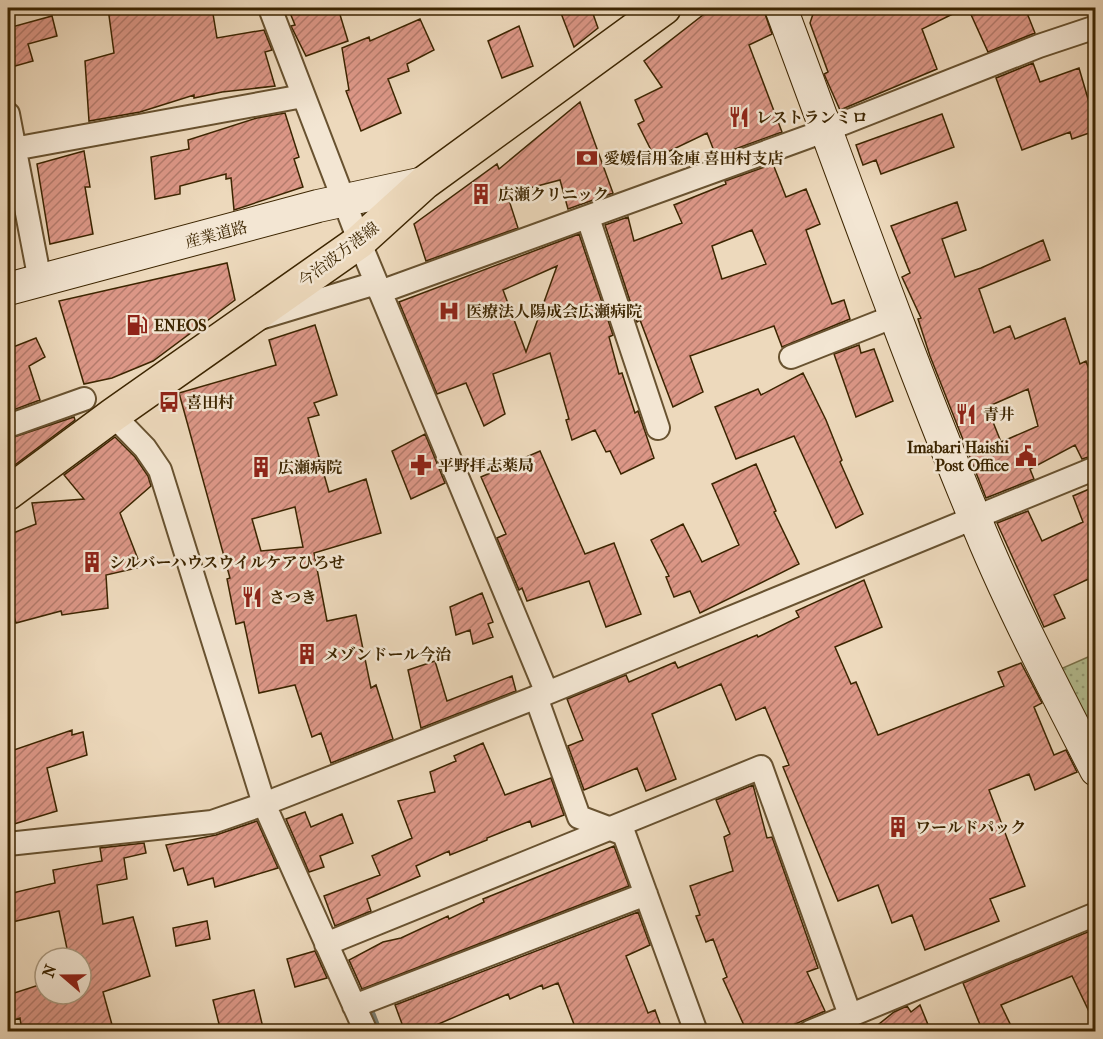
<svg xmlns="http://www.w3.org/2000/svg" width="1103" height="1039" font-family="'IM FELL French Canon','Noto Serif JP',serif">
<defs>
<pattern id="park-dots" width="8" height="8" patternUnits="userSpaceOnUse" patternTransform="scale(1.5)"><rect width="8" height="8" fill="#b5c093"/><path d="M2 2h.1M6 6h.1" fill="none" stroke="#949c76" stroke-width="1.8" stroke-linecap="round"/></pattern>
<pattern id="building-hatch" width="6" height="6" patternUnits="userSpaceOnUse" patternTransform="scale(1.5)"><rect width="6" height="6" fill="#dc9787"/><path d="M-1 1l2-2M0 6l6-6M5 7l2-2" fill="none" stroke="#b47b6c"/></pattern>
</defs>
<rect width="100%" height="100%" fill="#edd9bc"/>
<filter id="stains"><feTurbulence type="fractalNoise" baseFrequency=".00333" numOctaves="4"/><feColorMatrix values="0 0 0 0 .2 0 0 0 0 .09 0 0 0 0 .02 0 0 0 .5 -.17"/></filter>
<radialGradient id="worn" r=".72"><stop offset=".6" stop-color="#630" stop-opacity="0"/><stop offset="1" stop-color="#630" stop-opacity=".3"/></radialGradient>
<path fill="url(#park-dots)" stroke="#78724a" stroke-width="1.5" d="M1095,654V723L1078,730L1049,674Z"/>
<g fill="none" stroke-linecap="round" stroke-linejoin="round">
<path stroke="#787d72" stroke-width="7" d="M372,1014L379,1032"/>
</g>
<path fill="url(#building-hatch)" stroke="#3c2501" stroke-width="1.5" fill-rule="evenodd" d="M108,8H212L217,38L264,30L272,50L265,52L275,86L222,92L194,98V95L140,112L89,121L85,61L114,53Z
M288,8H338L348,41L306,56L291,26L295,25Z
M559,8H591L598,28L574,47Z
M712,8H763L772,34L749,45L782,132L716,156L707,133L655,158L638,124L644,121L635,100L662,87L644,61Z
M823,8H965L922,29L937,69L840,110L824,74L828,72L810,23L814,11Z
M968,8H1025L1035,33L988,52Z
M52,16L57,36L28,44L33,61L8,68V28Z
M420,19L434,50L407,64L409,71L388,79L401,113L361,131L346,91L349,90L342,48L369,37L370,41Z
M519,26L533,66L502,78L488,41Z
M1033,63L1040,82L1079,68L1091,109L1095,108V131L1072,139L1070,132L1022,150L996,78Z
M580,102L613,193L568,209L560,180L507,194L518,228L426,261L414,224L497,164L499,169Z
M285,113L299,157L294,159L303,187L234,210L231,178L226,179V174L180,186V194L155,199L151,157L189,149L188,140L257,118Z
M942,114L954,147L881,174L876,160L863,165L856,145Z
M84,151L90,187H85L93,234L50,244L37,164Z
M773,164L786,197L806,189L820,224L806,230L832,304L844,300L850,319L782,347L774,326L690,356L703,392L673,407L640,320L637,322L605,225L628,217L634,241L682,223L674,205L726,184L725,181ZM752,230L766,264L722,279L712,246Z
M957,202L966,230L942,239L955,277L981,268L1043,240L1050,260L979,289L994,333L1010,326L1015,339L1065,318L1080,364L1086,361L1095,387V455L1082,459L1075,445L1030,469L1034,479L986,498L930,356L918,319L921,318L902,277L910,273L891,226ZM1028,389L1038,426L1001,442L987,407Z
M579,234L613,335L609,337L619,374L622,373L635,413L638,411L654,458L621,474L610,451L606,452L595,430L572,440L566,420L569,419L550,353L493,374L505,414L484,426L466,383L437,394L399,302ZM557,266L526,352L503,290Z
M227,263L235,300L153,361L112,378L84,384L59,301Z
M315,325L337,395L314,403L319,415L308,418L329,492L366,479L381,533L314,553L327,621L356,615L371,688L376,685L393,739L331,763L321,733L312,737L295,685L259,693L244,622L236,624L227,579L230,578L179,393L276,365L269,340ZM295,507L303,547L261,551L252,519Z
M36,338L45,357L29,366L40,400L8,412V349Z
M859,345L861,353L874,349L893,401L856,417L834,354Z
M803,373L826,420L842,460L840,462L863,514L836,528L794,436L736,459L715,407L758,389L761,395Z
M74,417L75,420L8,470V439Z
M425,434L445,483L411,499L392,451Z
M115,437L135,457L148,476L151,486L120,513L141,567L106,575L108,608L62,615L61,611L16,623L10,603L8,604V535L36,524L32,503L84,499L64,475Z
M540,451L585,554L614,543L641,614L606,627L589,581L527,601L522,588L519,590L497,538L506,534L481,477Z
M756,464L776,511L774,512L799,564L700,613L690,591L674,597L666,577L669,576L651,540L683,524L702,562L739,545L712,484Z
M1095,483V576L1054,595L1065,618L1044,627L997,523L1028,511L1042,541L1083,522L1073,496L1094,487L1093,484Z
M864,580L882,627L835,647L851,684L856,682L878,735L1004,686L998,672L1021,663L1042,703L1034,707L1054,755L1066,750L1077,772L1035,790L1029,774L989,790L1025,886L990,899L999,921L925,950L912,915L892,923L878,885L838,901L783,767L789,765L765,707L736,720L721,684L652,714L676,779L646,791L637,768L584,790L568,746L583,740L567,699L626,675L629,682L675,662L678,668L757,635L758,637L799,617L796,611Z
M482,593L493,622L488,624L493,637L473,644L470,630L456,635L450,607Z
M435,661L447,701L512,676L516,691L421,728L408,670Z
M72,730V735L83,732L87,755L47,768L57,811L14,824L8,796V752Z
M483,743L505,795L551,778L564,815L532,827L530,821L487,838V840L450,855L449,851L416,866L420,876L367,899L371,911L335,926L324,896L380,875L372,856L412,838L398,801L435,792L430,772L456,761L454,756Z
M753,785L767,838L772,837L818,968L807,972L825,1011L777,1032H747L723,979L727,977L713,939L706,942L696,916L700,915L690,886L733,871L724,837L730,834L716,800Z
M305,812L311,827L342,814L353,843L320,856L324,867L309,872L286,819Z
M257,821L278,868L215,887L213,878L188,885L183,868L174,871L166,845L216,835Z
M144,843L146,853L124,858L127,879L97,885L103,924L133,917L150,976L103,992L114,1032H22L20,1018L8,1022V995L45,983V994H81V958H69L59,911L8,923V894L55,883L53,870L102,861L100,848Z
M614,846L629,886L362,989L349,960L383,942L401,938L448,916L449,919L484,902L483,899Z
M638,912L650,945L626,956L648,1013L655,1010L663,1032H577L558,983L543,989L542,985L510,999L508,994L420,1032H405L395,1005Z
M207,921L210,939L176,946L173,928Z
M1095,929V1024L1072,976L1001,1005L1014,1032H983L963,983Z
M315,951L327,978L295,987L287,959Z
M254,990L264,1032H221L213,1000Z
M920,1005L931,1032H869L894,1012L907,1006L911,1012Z"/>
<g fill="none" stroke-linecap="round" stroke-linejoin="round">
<defs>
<path id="street" d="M270,8L364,253L547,693
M8,114L40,281
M8,150L303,96
M588,218L658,428
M380,292L816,134L1039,46L1096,27
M260,318L376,283
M791,357L895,316
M113,415L145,448L160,470L264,804L366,1032
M8,426L84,399
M536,697L579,817L624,834L696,1032
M8,844L212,822L264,804L547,693L1096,468
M326,944L761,767L850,1015
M354,1006L646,894
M810,1032L1096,914"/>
<path id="secondary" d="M781,8C844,177 905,349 974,516C1009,603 1053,686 1096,770
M8,289L318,206L424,183"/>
<path id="primary" d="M8,493L113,415L359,242L424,183L664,8"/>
</defs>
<use href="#street" stroke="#685230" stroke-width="26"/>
<use href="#secondary" stroke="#3c2501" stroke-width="34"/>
<use href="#primary" stroke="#3c2501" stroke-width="36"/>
<use href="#street" stroke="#f3e6d3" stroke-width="22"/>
<use href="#secondary" stroke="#f3e6d3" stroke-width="32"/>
<use href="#primary" stroke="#edd9bc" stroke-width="33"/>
</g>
<defs>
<symbol id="restaurant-bare" viewBox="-9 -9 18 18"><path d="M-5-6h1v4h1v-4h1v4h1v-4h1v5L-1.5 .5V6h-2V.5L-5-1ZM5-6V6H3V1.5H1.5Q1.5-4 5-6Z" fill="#8f2418" stroke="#f3e6d3" stroke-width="2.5" paint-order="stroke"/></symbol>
<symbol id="bank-bare" viewBox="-9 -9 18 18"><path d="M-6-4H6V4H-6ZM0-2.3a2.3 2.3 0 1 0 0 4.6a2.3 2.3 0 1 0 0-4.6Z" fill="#8f2418" stroke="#f3e6d3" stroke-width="2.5" paint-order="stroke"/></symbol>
<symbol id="building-bare" viewBox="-9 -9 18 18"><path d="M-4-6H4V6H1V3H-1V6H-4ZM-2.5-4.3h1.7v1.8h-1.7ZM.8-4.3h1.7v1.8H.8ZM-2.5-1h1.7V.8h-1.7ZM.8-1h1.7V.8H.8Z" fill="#8f2418" stroke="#f3e6d3" stroke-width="2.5" paint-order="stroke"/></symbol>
<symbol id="hospital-bare" viewBox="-9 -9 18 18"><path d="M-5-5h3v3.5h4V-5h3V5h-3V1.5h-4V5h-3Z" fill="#8f2418" stroke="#f3e6d3" stroke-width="2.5" paint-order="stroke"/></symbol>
<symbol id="fuel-bare" viewBox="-9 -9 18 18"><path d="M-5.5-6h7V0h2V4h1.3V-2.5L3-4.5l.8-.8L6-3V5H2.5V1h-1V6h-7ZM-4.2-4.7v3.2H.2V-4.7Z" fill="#8f2418" stroke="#f3e6d3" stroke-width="2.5" paint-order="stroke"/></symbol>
<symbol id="bus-bare" viewBox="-9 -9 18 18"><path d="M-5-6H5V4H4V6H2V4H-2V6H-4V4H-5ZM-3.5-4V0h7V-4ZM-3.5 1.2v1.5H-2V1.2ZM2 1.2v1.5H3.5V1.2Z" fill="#8f2418" stroke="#f3e6d3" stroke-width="2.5" paint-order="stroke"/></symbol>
<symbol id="civic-bare" viewBox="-9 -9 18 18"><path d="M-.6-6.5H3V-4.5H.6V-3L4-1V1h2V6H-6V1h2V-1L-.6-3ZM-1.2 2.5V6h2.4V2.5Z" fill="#8f2418" stroke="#f3e6d3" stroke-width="2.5" paint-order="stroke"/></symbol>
<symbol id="pharmacy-bare" viewBox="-9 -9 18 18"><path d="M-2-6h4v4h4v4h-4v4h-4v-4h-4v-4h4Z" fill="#8f2418" stroke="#f3e6d3" stroke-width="2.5" paint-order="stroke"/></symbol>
</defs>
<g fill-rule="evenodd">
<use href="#restaurant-bare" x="724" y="102" width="30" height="30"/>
<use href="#bank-bare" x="572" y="143" width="30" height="30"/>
<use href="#building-bare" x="466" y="179" width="30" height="30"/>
<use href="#hospital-bare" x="434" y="296" width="30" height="30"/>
<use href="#fuel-bare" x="122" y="310" width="30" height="30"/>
<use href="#bus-bare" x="154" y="387" width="30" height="30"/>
<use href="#restaurant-bare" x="951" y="399" width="30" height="30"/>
<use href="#civic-bare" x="1011" y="441" width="30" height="30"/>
<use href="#pharmacy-bare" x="406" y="450" width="30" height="30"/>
<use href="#building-bare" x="246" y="452" width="30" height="30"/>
<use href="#building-bare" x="77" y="547" width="30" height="30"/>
<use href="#restaurant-bare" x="237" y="582" width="30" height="30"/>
<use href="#building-bare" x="292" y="639" width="30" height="30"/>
<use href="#building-bare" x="883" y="812" width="30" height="30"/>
</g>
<g text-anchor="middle" stroke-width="5" stroke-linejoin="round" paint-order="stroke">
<g font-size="16" font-weight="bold" fill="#3c2501" stroke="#f3e6d3" text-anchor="start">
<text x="756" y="123">レストランミロ</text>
<text x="604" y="164">愛媛信用金庫 喜田村支店</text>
<text x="498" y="200">広瀬クリニック</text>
<text x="466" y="317">医療法人陽成会広瀬病院</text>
<text x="154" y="331">ENEOS</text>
<text x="186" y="408">喜田村</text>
<text x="983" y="420">青井</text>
<text x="1009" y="453" text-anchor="end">Imabari Haishi<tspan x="1009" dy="18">Post Office</tspan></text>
<text x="438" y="471">平野拝志薬局</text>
<text x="278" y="473">広瀬病院</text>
<text x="109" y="568">シルバーハウスウイルケアひろせ</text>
<text x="269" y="603">さつき</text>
<text x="324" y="660">メゾンドール今治</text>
<text x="915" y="833">ワールドパック</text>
</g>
<g font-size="16" fill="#3c2501" stroke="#f3e6d3">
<text transform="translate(216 234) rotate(-15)" y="6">産業道路</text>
<text transform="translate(338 254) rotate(-37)" y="6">今治波方港線</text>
</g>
</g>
<rect width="1103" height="1039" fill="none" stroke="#edd9bc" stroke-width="30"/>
<rect x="9" y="9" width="1085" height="1021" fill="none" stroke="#3c2501" stroke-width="3"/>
<rect x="15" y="15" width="1073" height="1009" fill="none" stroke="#3c2501" stroke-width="1.5"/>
<g transform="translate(63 976) rotate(290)"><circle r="28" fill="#f3e6d3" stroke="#aa997f" stroke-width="1.5"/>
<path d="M0-4.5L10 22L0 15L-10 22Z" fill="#8f2418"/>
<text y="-9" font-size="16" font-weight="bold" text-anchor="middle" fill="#3c2501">N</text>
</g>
<rect width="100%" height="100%" filter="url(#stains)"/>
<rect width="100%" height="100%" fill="url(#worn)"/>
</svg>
